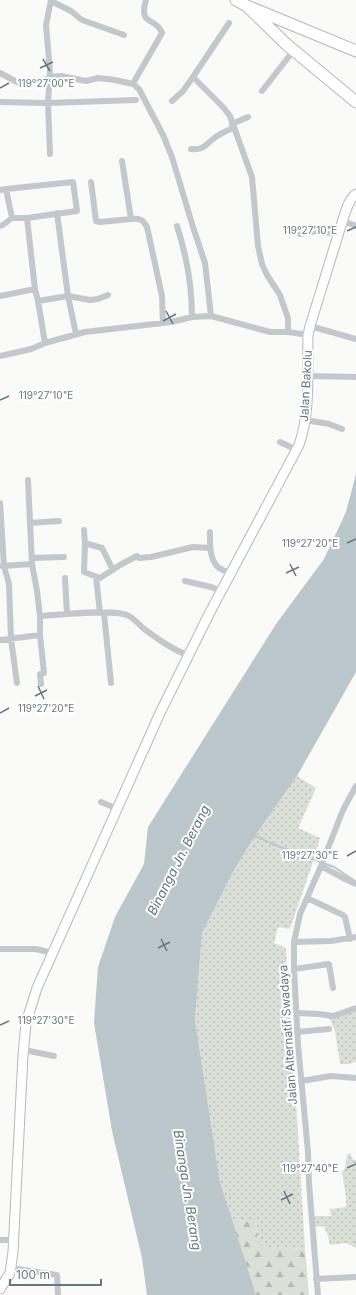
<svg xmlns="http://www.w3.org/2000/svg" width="356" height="1295" font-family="Inter,sans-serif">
<defs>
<pattern id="grass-dots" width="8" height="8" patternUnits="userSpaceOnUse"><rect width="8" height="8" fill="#dadfd7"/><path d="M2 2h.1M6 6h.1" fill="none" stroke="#b4b9b4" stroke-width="1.8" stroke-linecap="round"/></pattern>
<pattern id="forest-firs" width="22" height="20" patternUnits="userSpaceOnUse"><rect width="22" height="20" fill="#dadfd7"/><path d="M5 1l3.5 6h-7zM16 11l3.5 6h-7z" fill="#b4b9b4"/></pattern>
</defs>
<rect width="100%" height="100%" fill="#fafaf8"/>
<path fill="url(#grass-dots)" d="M297,776L316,788L298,828L320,838L311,868L290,929L278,927L274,943L286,948L288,997L293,1051L305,1249L258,1246L256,1221L232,1222L220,1182L195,1020L202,933L234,870L255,836Z
M356,1010V1062L348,1064H340L335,1031L329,1018Z
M350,1153L353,1160H356V1248L346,1243L330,1245L328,1236L324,1226L314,1227L313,1216H331L330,1209L346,1207V1197L342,1172L345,1168L347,1155Z"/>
<path fill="url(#forest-firs)" d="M256,1221L258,1246L305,1249L309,1295H256L232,1222Z"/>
<path fill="#bbc7cb" d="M356,474V672L297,776L255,836L234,870L202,933L195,1020L220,1182L256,1295H147L142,1258L112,1131L94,1023L98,967L115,917L144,864L148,827L276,624L324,559L346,512Z"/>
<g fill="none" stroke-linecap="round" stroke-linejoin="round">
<path stroke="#bbc7cb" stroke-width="2" d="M255,836L275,845L334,867L355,881"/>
<defs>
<path id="secondary" d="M0,1289L10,1273L13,1252L23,1055L26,1023L37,988L160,713L209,614L299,445C311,412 307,370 308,335L310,326L344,216C347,208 349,199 356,194"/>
<path id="highway" d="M236,0L247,6L356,51
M247,6L286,44L356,102"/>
</defs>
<use href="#secondary" stroke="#b3babf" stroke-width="11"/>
<use href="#highway" stroke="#b4b9bd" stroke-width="13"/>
<path stroke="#c3c8cc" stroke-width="6" d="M51,1L71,11L82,20L124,35
M229,23L193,77L223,107L230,116L252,177L258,246L262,264L267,275L280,295L283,304L288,318V332
M0,73L19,83L49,79
M50,77L61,76L86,81L98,78L115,80L133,84L139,89L163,135L172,157L193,227L205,263L211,316
M135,80L162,33C156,16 138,27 146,0
M262,91L294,50
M172,101L183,91L193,77
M0,102L48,103L136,100
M232,124L248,117
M191,149C204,150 204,146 213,139C219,134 226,131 233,128
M50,154L48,103L50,72L46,25L51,0
M122,161L131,219C139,218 143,219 147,227L162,296L163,323
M91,182L96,221L100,222L131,219
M0,190L6,189L73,182L77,211L27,218H12L6,189
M57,213L68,296L76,334
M27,218L35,289L38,301L45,343
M343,221L356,226
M0,226L3,225L12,218
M177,226C187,257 192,285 192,317
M300,234L317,231L339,234
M0,296L35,289
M38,301L68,296L90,300L98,299L108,295
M310,326L356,339
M0,356L31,349L45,343L85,332L171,322L192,317L211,316L270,332H288L308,335
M307,376L356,377
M305,420L329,424L342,429
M280,442L297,450
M28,480L32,564
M0,503L4,566L9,584L11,639L17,683
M30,523L59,521
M84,530L85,543L84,572L100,578L120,565L137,556L139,558L151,557L193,547L210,548
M210,532C210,543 209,560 219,568C222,570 227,572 231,573
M85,543L102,548L113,570
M32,558L64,557
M2,566L32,564L37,591L40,616
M96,577L100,613
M65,578L67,614
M185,581L211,587L221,591
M104,613L111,683
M40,635L44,673L40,674L41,684
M0,640L40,635V616C57,615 115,608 129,616C134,619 139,624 143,628C156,638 172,650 188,655
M101,802L118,809
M321,866L345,879L356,884
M307,898L343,915L345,917L350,939
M294,942L331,941L356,937
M0,949H36L52,953
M294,969L329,964L333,988
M297,1013L319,1014L333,1016L356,1008
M297,1032L329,1029
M24,1050L54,1056
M301,1081L331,1076L356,1078
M0,1240H14
M11,1268L57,1275L58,1295
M316,1279L356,1277
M318,1295L309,1183L308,1152L298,1044L294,969V942L300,914L321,866L343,810L356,786"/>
<use href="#secondary" stroke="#fff" stroke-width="9"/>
<use href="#highway" stroke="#fff" stroke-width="11"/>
</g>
<path fill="none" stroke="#657683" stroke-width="1.5" d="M43,59L50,71M40,68L53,62M0,88L9,83M347,231L356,227M166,311L173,324M163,321L176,314M0,400L9,396M347,543L356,539M290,564L296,576M286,573L299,567M38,686L44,699M35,696L47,690M0,713L9,708M347,856L356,851M161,939L167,951M158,948L170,942M0,1025L9,1021M347,1168L356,1164M284,1191L290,1204M281,1200L293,1194"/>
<g text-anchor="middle" stroke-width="4" stroke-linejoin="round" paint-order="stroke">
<g font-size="12" fill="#657683" stroke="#fff">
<text transform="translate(306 386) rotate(-87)" y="4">Jalan Bakolu</text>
<text transform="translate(288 1035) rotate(-94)" y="4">Jalan Alternatif Swadaya</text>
</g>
<g font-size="13" font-style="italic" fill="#60757c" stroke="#fff">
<text transform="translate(178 860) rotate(-63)" y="5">Binanga Jn. Berang</text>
<text transform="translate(188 1190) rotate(81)" y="5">Binanga Jn. Berang</text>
</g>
</g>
<g font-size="10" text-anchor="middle" fill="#657683" stroke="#fff" stroke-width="4" stroke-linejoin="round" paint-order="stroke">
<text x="46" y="87">119°27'00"E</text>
<text x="310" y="234">119°27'10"E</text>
<text x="46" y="399">119°27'10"E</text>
<text x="310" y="547">119°27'20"E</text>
<text x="46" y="712">119°27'20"E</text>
<text x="310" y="859">119°27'30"E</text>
<text x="46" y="1024">119°27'30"E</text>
<text x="310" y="1172">119°27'40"E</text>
</g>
<path d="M10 1279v6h91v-6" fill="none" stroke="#657683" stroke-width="2"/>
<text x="16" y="1279" font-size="12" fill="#657683" stroke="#ffffff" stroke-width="3" paint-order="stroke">100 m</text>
</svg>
